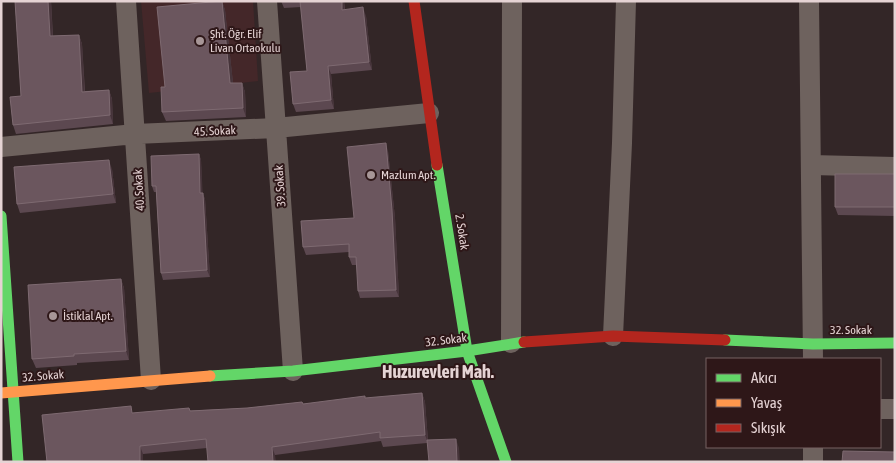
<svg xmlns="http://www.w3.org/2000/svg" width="896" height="463" font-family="'Asap Condensed',sans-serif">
<rect width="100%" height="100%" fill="#332627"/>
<path fill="#442729" d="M141,1H253L258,81L149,93Z"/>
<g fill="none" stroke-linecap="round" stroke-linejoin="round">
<path stroke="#6e625e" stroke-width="20" d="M126,1L151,380
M267,1L293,371
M809,1L813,359
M1,147L135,134L276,128L429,113
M811,165L895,167
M613,336L622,143L626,1
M511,343L512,1
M880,409H895
M813,447V462"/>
<path stroke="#63d668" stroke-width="11" d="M437,165L467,351L506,462
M1,216L18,462
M725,340L813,344L895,343
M210,376L293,371L467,351L524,342"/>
<path stroke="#ff974d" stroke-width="11" d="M1,393L210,376"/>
<path stroke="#b3261e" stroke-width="11" d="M414,1L437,165
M524,342L613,336L725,340"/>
</g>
<path fill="#5c4850" d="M15,1H51L53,36L79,35L82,44L85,91L109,90L112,99L113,124L16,134L13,125L21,96Z
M222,1L225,10L233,83H242L245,92L246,117L166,121L162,112L165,87Z
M281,1H344L345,9L366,16L372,70L331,74L334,109L296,112L293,104L307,71L301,7L284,8Z
M388,151L395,218L399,297L360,298L358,291L357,265H352L349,257V252L306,255L303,247L354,218Z
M199,154L201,160L202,193L205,199L210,277L163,280L161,273L156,192H154L152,186Z
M112,169L116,203L20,213L17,204Z
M895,174V216L838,215L835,207Z
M121,279L124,288L129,360L77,363V365L36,368L32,359Z
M422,393L425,402L428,440L459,448L427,443L383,447L381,441L275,455L207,448L143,454V462H47L134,413L247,408L302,402L303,404Z"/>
<path fill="#46343a" d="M48,1H51L53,45L50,36Z
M222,1L225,10L234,92L230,83Z
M342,1H344L345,18L342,10Z
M363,7L366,16L372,70L369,62Z
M79,35L82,44L85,100L82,92Z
M328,66L331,74L334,109L331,100Z
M242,83L245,92L246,117L243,108Z
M109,90L112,99L113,124L110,115Z
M386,143L388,151L395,218L399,297L396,290Z
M199,154L201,160L203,199L200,193Z
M109,160L112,169L116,203L113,194Z
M203,193L205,199L210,277L207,270Z
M121,279L124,288L129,360L126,351Z
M422,393L425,402L428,443L425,435Z
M456,439L459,448L460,462H457Z
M140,446L143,454V462H140Z
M272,447L275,455L276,462H273Z"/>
<path fill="#6b565e" stroke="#7e6a71" d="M15,1H48L50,36L79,35L82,92L109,90L110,115L13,125L10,97L21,96Z
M222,1L230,83H242L243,108L162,112L161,87H165L157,7Z
M300,1H342V10L363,7L369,62L328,66L331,100L293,104L290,72L307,71Z
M386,143L392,210L396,290L358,291L356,257H349V244L303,247L301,221L354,218L347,147Z
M199,154L200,193H203L207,270L161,273L156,186H152L151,156Z
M109,160L113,194L17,204L14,167Z
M835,174H895V207H835Z
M121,279L126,351L74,354V356L32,359L28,285Z
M422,393L425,435L380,438V432L272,447L273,462H208L206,439L140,446V462H47L42,415L131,406L132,413L189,408L190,411L247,408L302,402L303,404L365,396V398Z
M456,439L457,462H429L427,440Z
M843,451L895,452V462H842Z"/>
<g fill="#a79697" stroke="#2e1718" stroke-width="2">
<circle cx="200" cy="41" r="5"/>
<circle cx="371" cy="175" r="5"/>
<circle cx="53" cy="316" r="5"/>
</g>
<g text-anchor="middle" stroke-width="4" stroke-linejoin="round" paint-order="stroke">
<g font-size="12" fill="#e5d3d4" stroke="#2e1718" text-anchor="start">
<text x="210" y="38">Şht. Öğr. Elif<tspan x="210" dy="14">Livan Ortaokulu</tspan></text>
<text x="381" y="179">Mazlum Apt.</text>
<text x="63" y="320">İstiklal Apt.</text>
</g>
<g font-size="12" fill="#e5d3d4" stroke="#2e1718">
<text transform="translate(215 131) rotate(-3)" y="4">45. Sokak</text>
<text transform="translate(280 186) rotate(-94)" y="4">39. Sokak</text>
<text transform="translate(139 190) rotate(-94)" y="4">40. Sokak</text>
<text transform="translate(462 232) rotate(81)" y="4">2. Sokak</text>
<text x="851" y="334">32. Sokak</text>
<text transform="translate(446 340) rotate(-7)" y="4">32. Sokak</text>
<text transform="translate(43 376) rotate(-5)" y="4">32. Sokak</text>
</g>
<g font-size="18" font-weight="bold" fill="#e5d3d4" stroke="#2e1718">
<text x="438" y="378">Huzurevleri Mah.</text>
</g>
</g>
<rect width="896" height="463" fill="none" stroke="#e5d3d4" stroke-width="5"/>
<rect x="706" y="358" width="175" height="90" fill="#2e1718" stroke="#776263"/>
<rect x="716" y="374" width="25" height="8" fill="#63d668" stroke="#776263"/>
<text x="751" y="383" font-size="15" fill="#e5d3d4">Akıcı</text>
<rect x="716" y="399" width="25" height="8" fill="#ff974d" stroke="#776263"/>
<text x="751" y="408" font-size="15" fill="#e5d3d4">Yavaş</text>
<rect x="716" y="424" width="25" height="8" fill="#b3261e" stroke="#776263"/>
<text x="751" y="433" font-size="15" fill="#e5d3d4">Sıkışık</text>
</svg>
